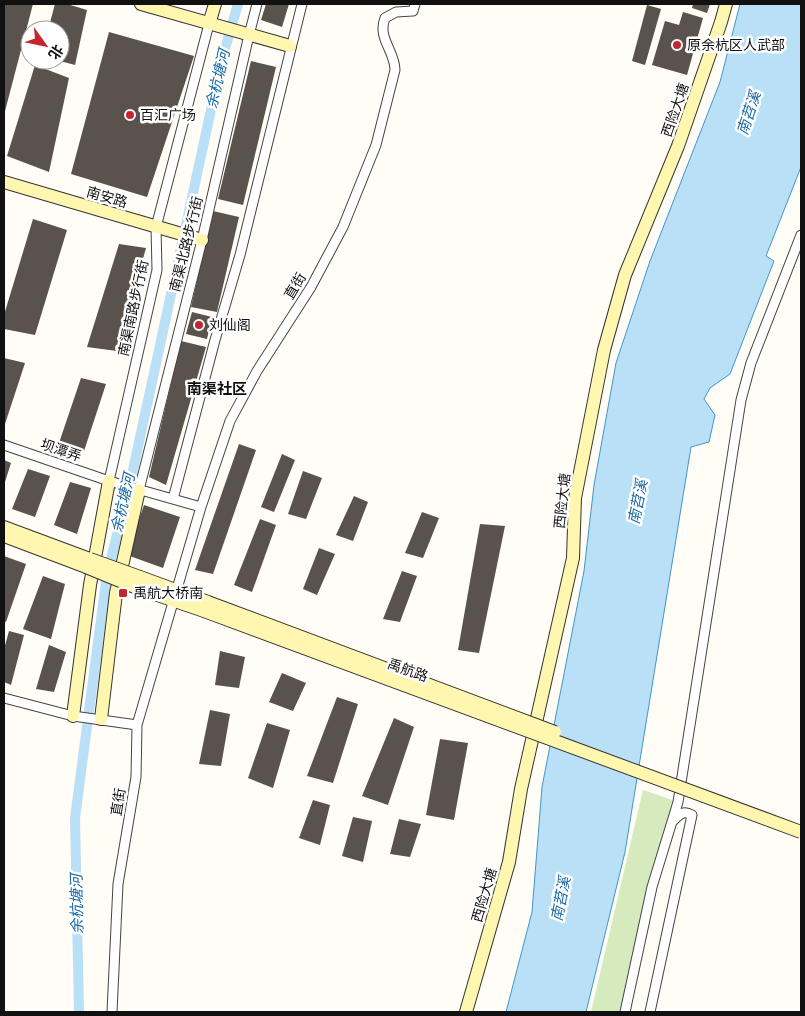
<svg xmlns="http://www.w3.org/2000/svg" width="805" height="1016" font-family="Literata,'Noto Sans SC',serif">
<rect width="100%" height="100%" fill="#fffdf5"/>
<path fill="#d5ebbd" d="M643,790L675,801L623,1012H591Z"/>
<path fill="#b9e0f7" stroke="#3f96cf" d="M740,4H801V167L766,256L774,261L730,374L710,388L704,399L715,415L709,442L691,447L625,852L586,1012H506L532,912L542,787L584,571L594,485L616,363L650,261L720,82Z"/>
<g fill="none" stroke-linecap="round" stroke-linejoin="round">
<path stroke="#b9e0f7" stroke-width="10" d="M79,1012L75,818L107,574L129,488L222,59L238,4"/>
</g>
<path fill="#5a524d" d="M5,4H33L4,115V7Z
M55,4H67L87,10L75,65L60,61V30H48Z
M266,4H289L282,27L261,20Z
M693,4H710L707,13L692,8Z
M647,5L661,9L645,65L632,61Z
M683,12L703,18L687,75L652,65L665,21L679,25Z
M109,32L194,56L147,197L71,174Z
M251,61L276,67L243,205L218,199Z
M35,65L69,78L49,172L7,156Z
M213,211L239,217L217,312L191,307Z
M33,219L67,230L35,335L4,329V315Z
M119,244L146,248L117,351L87,347Z
M192,312L212,317L207,339L186,334Z
M181,341L206,347L166,485L149,477Z
M4,358L25,363L4,427Z
M81,378L106,384L84,451L59,443Z
M239,444L256,450L213,574L195,570Z
M282,454L295,460L274,512L261,507Z
M4,460L11,463L4,485Z
M28,469L50,476L35,517L12,509Z
M303,471L322,478L306,519L288,514Z
M70,482L91,488L77,534L54,525Z
M354,496L368,502L353,541L336,535Z
M144,505L180,517L163,568L127,555Z
M422,512L439,518L423,558L405,553Z
M260,519L276,525L252,592L234,585Z
M480,524L505,526L479,653L458,650Z
M319,548L335,554L317,595L303,589Z
M4,556L26,564L6,622L4,621Z
M402,571L417,576L400,622L383,619Z
M43,576L65,584L51,639L23,629Z
M9,631L24,635L11,685L4,682V649Z
M49,645L66,652L54,692L36,689Z
M220,651L245,657L239,688L215,685Z
M282,673L306,683L293,711L269,702Z
M337,697L358,704L333,783L307,776Z
M210,710L230,714L221,766L199,764Z
M394,718L414,727L388,805L362,796Z
M267,723L290,730L273,788L248,778Z
M440,739L468,743L454,820L426,815Z
M313,800L330,805L320,845L299,838Z
M353,817L372,821L363,862L342,856Z
M399,819L421,824L410,857L390,854Z"/>
<g fill="none" stroke-linecap="round" stroke-linejoin="round">
<defs>
<path id="street" d="M4,445L109,481L201,507L137,725L136,777L118,884L112,1012
M109,481L157,270L156,227L209,24
M139,490L202,240L249,35L257,4
M173,499L215,340L240,255L302,4
M201,507L230,421L257,371L311,287L343,227L376,145L395,70C395,51 377,38 385,18L396,12L413,11L415,4
M4,698L73,716L137,725
M625,1012L652,887L678,802L741,400L751,363L801,235
M650,1012L692,815C683,810 680,814 673,821"/>
<path id="secondary" d="M141,4L290,46
M209,24L215,4
M4,182L202,240
M4,527L90,559
M4,536L86,567
M140,577L208,602
M137,588L204,611
M73,716L90,585L109,481
M101,719L116,593L139,490
M466,1012L509,862L521,789L573,558L575,498L604,350L625,275L678,146L721,22L726,4"/>
</defs>
<use href="#street" stroke="#444" stroke-width="11"/>
<use href="#secondary" stroke="#333" stroke-width="14"/>
<use href="#street" stroke="#fff" stroke-width="9"/>
<use href="#secondary" stroke="#fff6b0" stroke-width="12"/>
<defs>
<path id="secondary-bridge" d="M90,559L140,577
M86,567L137,588
M208,602L555,732
M204,611L801,832"/>
</defs>
<use href="#secondary-bridge" stroke="#333" stroke-width="14" stroke-linecap="butt"/>
<use href="#secondary-bridge" stroke="#fff6b0" stroke-width="12"/>
</g>
<g fill="#c4262e" stroke="#fff" stroke-width="2">
<circle cx="677" cy="45" r="5"/>
<circle cx="130" cy="115" r="5"/>
<circle cx="199" cy="325" r="5"/>
<rect x="118" y="588" width="10" height="10" rx="2.5"/>
</g>
<g text-anchor="middle" stroke-width="5" stroke-linejoin="round" paint-order="stroke">
<g font-size="14" fill="#111" stroke="#fff" text-anchor="start">
<text x="687" y="50">原余杭区人武部</text>
<text x="140" y="120">百汇广场</text>
<text x="209" y="330">刘仙阁</text>
<text x="133" y="598">禹航大桥南</text>
</g>
<g font-size="14" fill="#111" stroke="#fff">
<text transform="translate(675 110) rotate(-71)" y="5">西险大塘</text>
<text transform="translate(107 197) rotate(16)" y="5">南安路</text>
<text transform="translate(186 244) rotate(-76)" y="5">南渠北路步行街</text>
<text transform="translate(295 286) rotate(-59)" y="5">直街</text>
<text transform="translate(133 308) rotate(-78)" y="5">南渠南路步行街</text>
<text transform="translate(61 450) rotate(19)" y="5">坝潭弄</text>
<text transform="translate(562 501) rotate(-84)" y="5">西险大塘</text>
<text transform="translate(408 670) rotate(20)" y="5">禹航路</text>
<text transform="translate(118 802) rotate(-81)" y="5">直街</text>
<text transform="translate(484 895) rotate(-74)" y="5">西险大塘</text>
</g>
<g font-size="15" font-style="italic" fill="#1768a6" stroke="#fff">
<text transform="translate(218 79) rotate(-77)" y="5">余杭塘河</text>
<text transform="translate(749 113) rotate(-72)" y="5">南苕溪</text>
<text transform="translate(638 502) rotate(-79)" y="5">南苕溪</text>
<text transform="translate(123 503) rotate(-77)" y="5">余杭塘河</text>
<text transform="translate(561 899) rotate(-79)" y="5">南苕溪</text>
<text transform="translate(77 904) rotate(-91)" y="5">余杭塘河</text>
</g>
<g font-size="15" font-weight="bold" fill="#111" stroke="#fff">
<text x="217" y="394">南渠社区</text>
</g>
</g>
<rect width="805" height="1016" fill="none" stroke="#111111" stroke-width="10"/>
<g transform="translate(45 45) rotate(123)"><circle r="24" fill="#ffffff" stroke="#a0a0a0"/>
<path d="M0-4L9 19L0 12L-9 19Z" fill="#c4262e"/>
<text y="-8" font-size="14" font-weight="bold" text-anchor="middle" fill="#111111">北</text>
</g>
</svg>
